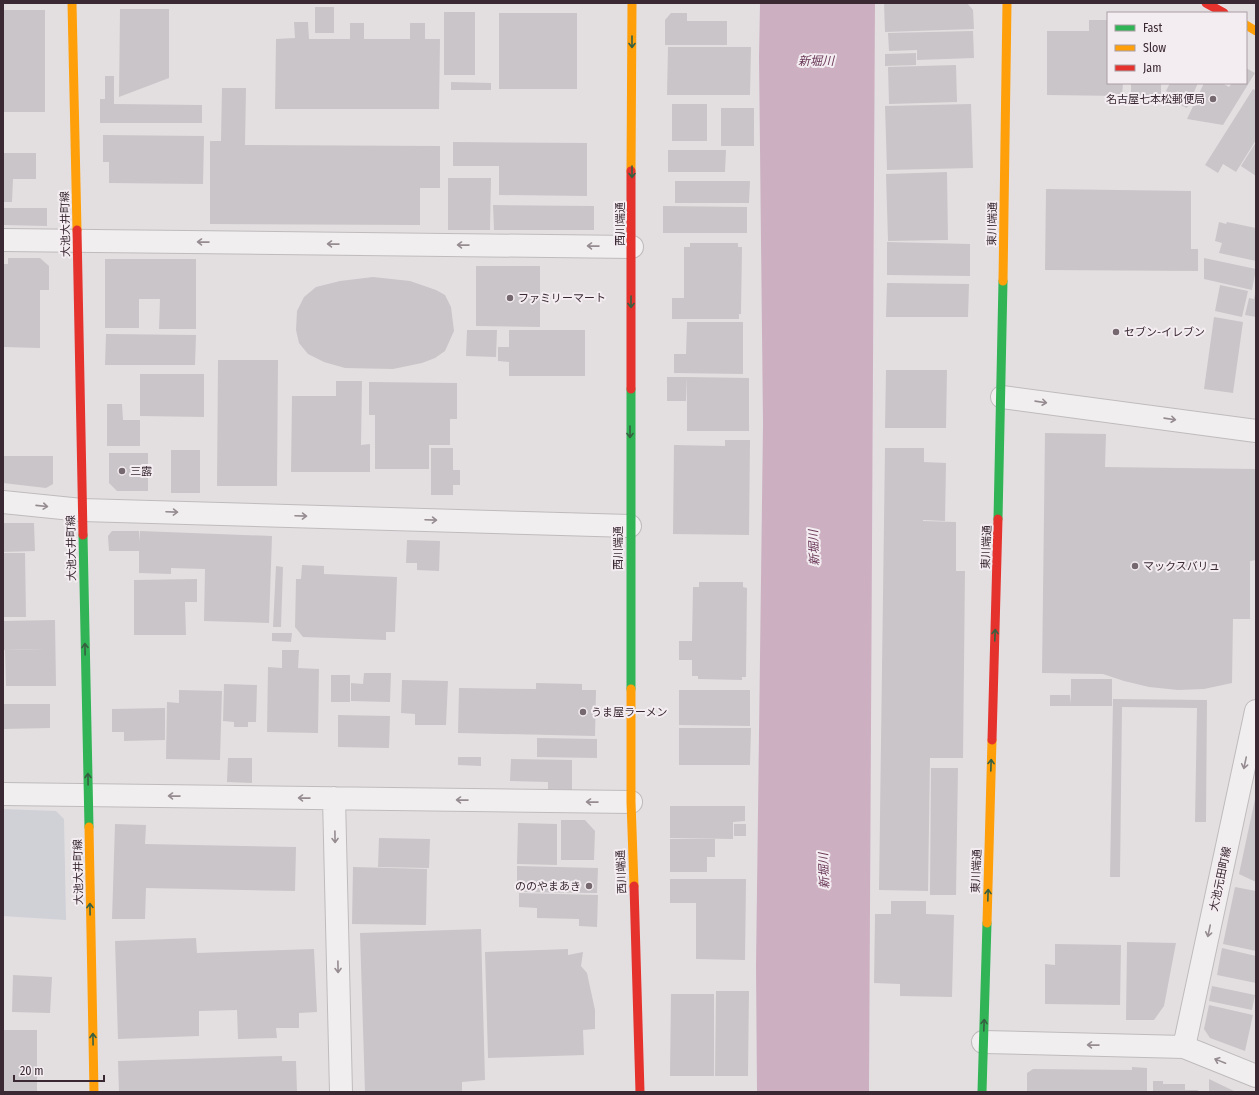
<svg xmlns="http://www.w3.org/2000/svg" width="1259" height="1095" font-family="'Fira Sans Condensed','Noto Sans JP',sans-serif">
<rect width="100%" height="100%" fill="#e3dfe1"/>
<path fill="#cfd1d7" d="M3,809L56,811L64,819L66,920L3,916Z"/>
<path fill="#ccb0c2" d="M760,3H875L869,1092H757L756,966L763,424L759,57Z"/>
<path fill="#cac5c8" d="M884,3H967L973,10L974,29L885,32Z
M315,7H334V33H315Z
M120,9H169V78L119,97Z
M3,10H45V112H3Z
M444,12H475V75H444Z
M499,13H577V89H499Z
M671,13H687V21H727V45H665V20Z
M1089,20H1108V83H1123L1122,96L1047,95V31H1089Z
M294,22H308L309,39H350V23H364V39H410V23H425V39H440L439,109H275L276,39L295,38Z
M973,31L974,58L917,60V50L889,51L888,33Z
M668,47H751L750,95H667Z
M916,53V65L885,66V54Z
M956,65L957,102L889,104L888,67Z
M1246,68L1255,73L1223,125L1187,119L1204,83H1222L1229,87L1232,83H1246Z
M105,76H114V104L202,105V123H100V99H105Z
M451,82L491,83V90H451Z
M1131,83H1161V95H1131Z
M1170,83H1198L1187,108L1178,104L1181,98L1166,91Z
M222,88H246L245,145L440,146V188H420V225L210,224V141H221Z
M1253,89L1256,91V140L1236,172L1223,164L1218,173L1205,165Z
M672,104H707V141H672Z
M971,104L973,168L887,170L885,106Z
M721,108H754V146H721Z
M103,135L204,136L203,184L109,183V162H103Z
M453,142L587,143V196L499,195V166H453Z
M1256,142V176L1241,166Z
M668,150H726L725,172H668Z
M3,153H36V179H13L12,202H3Z
M947,172L948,240L888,241L886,174Z
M448,178H491L490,230H448Z
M675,181H750L749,203H675Z
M1046,189L1191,191V249H1198V271L1045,270Z
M493,205L594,206V230H494Z
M663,206L747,207V233H663Z
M3,208H47V226L3,225Z
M1219,222L1226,224L1227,222L1256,228V261L1219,253L1222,243L1215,241Z
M887,242L970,244V276L887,275Z
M690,243H738V247H742L741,314H739V319H672V298H684V247H690Z
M8,258H40L49,266V290H40V348L3,347V264H8Z
M1204,258L1256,269L1252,290L1204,279Z
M105,259H196V329H159L160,299H139V328H105Z
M476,266H540V327L476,326Z
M373,277L410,281L436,290L445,295L451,307L454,331L445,351L435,358L422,363L393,369L345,368L324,362L308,354L299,343L296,330L297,311L304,297L316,287L340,281Z
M887,283L969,284L968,317H886Z
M1220,285L1248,291L1242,317L1215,311Z
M1255,294L1256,317L1245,315L1249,298L1254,299Z
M1214,317L1243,322L1233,393L1204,389Z
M687,322H743V374L674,373V354H686Z
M467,330H497L496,357L466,356Z
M509,330H585V376H509V362L498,361V347H509Z
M106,334L196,335L195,365H105Z
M218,360H278L277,486H217Z
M886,370H947L946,428H885Z
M140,374H204V417L140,416Z
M667,377H687L686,401H667Z
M687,377L749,378V431H687Z
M336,381H362L361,445L370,444V472H291L292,396H336Z
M369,382L457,383V419H450V445H429V469H375V415H369Z
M107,404H122L123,420H140V446H107Z
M1045,433L1106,434L1105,467L1256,469V560L1250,561V619H1233L1232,683L1204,689L1178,690L1149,687L1124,681L1103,674L1042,673Z
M725,440H750L749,535L673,534L674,445L725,446Z
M431,448H453V470H460V485H453V495H431Z
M885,448H924V462L946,463L945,521L923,520V521L956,522V571H965L963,758H930L928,891L879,890Z
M171,450H200V493H171Z
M109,453H148V491H117L109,483Z
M3,456H53V484L46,488L3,483Z
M3,523H34L35,551L3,552Z
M112,531H139V542L140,531L272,536L269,623L204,621L205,569L171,568V574L139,573V551H109L108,536Z
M407,540L440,541L439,571L417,570V563H406Z
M3,553H25L26,617H3Z
M302,565L324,566V574L397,577L395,632H386V640L303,637L295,627L296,579H301Z
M276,566L283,567L281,627H273Z
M197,579V602H185L186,635H134V580Z
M699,582H743V587L747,588L746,677H742V680L698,679V676H692V660H679V641H692L693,587H699Z
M55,620L56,686H6L5,650L46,649L3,650V621Z
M272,633H292L291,642L272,641Z
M282,650H299L298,668L319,669L318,733L267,732L268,667L282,668Z
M364,673H391L390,702L351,701V683L363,684Z
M331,675H350V702H331Z
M1071,679H1112V706H1050V695H1070L1071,704Z
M402,680L448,681L446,725H415V714L401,713Z
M536,683L582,684V690H596L595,736L458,733L459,688L536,689Z
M224,684L257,685L256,722H248V727H234V722L223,721Z
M179,690L222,691L220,760L166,759L167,702L179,703Z
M679,690H750V726L679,725Z
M1113,699L1207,700L1206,822H1195L1197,708L1122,707L1120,877H1110Z
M3,704H50V728L3,729Z
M165,708V740L124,741V732H112V709Z
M338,715L390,716L389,748L338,747Z
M679,728H751L750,765H679Z
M537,738L597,739V758L537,757Z
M458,757H481V766L458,765Z
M228,758H252V783L227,782Z
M511,759L572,760V790L548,789V782L510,781Z
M931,768H958L956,895H930Z
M1255,799H1256V882L1239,874Z
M670,806H745V821L733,822V839L670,838Z
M561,820H585L595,831L594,860H561Z
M518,823L557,824V865L517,864Z
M115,824L146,825L145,844L296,847L295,891L146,888L145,919H112Z
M734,824H746V836H734Z
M379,838L430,839L429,868L378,867Z
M670,839H715V857H707V872H670Z
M517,866L598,868L597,893L517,892Z
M353,867L427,869L426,925L352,924Z
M670,879H746L745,960L696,959V903H670Z
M1235,887L1256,891V951L1223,944Z
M519,893L598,895L597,927L579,926V919L537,918V908L519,907Z
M891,901H926V914L954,915L952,997L900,996V984L874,983L875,914H891Z
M481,929L485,1080L462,1082V1092H365L360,933Z
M196,938L197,953L314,949L317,1012L299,1013V1028H276L277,1038L238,1039L237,1010L199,1011V1036L118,1039L115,941Z
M1127,942L1176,943L1164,1006L1154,1020H1126Z
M1055,944L1121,945L1120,1005L1045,1004V964L1055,965Z
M1222,948L1256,956V983L1217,975Z
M568,949V955L583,952L581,966L587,973L595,1010V1029L583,1030L584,1055L488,1058L485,952Z
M13,975L52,977L50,1013L12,1012Z
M1212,986L1255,995L1252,1010L1209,1001Z
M716,991H749L748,1076H715Z
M671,994H714V1076H670Z
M1209,1005L1253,1015L1245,1051L1210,1038L1204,1029Z
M3,1030H37V1092H3Z
M282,1056V1061H296L297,1092H119L118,1061Z
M1132,1067L1147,1068V1092H1027V1073L1033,1069L1132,1070Z
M1209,1079L1236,1092H1209Z
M1153,1081H1163V1084H1185V1090H1198V1092H1153Z"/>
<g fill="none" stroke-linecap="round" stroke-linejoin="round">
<defs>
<path id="street" d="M3,240L632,247
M1002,397L1256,431
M3,502L82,510L630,526
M3,794L631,802
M334,798L341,1092
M983,1042L1184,1047L1256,1076
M1184,1047L1256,711"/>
</defs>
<use href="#street" stroke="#bfbbbd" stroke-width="24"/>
<use href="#street" stroke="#f0eeef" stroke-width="22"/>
<path stroke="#30b455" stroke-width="9" d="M998,519L1003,281
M83,535L89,827
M631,689V389
M982,1092L987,923"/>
<path stroke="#ff9f0a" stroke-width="9" d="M72,3L77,230
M1246,25L1256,31
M631,171L632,3
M1003,281L1007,3
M631,689V802L634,886
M89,827L94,1092
M987,923L992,740"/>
<path stroke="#e5322d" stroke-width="9" d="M1206,3L1224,13
M77,230L83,535
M631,389V171
M992,740L998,519
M634,886L640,1092"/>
</g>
<defs><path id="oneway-shaft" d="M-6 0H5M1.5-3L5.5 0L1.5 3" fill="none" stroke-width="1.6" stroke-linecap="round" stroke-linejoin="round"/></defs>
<g stroke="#366040">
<use href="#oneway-shaft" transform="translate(632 42) rotate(90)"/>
<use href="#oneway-shaft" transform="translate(632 172) rotate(90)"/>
<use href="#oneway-shaft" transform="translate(631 302) rotate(90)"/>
<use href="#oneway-shaft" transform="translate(630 432) rotate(90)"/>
<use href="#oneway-shaft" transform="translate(995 635) rotate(-88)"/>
<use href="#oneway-shaft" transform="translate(85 649) rotate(-91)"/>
<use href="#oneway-shaft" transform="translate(991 765) rotate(-88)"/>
<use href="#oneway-shaft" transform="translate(88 779) rotate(-91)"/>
<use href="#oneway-shaft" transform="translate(988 895) rotate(-88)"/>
<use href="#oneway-shaft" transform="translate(90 909) rotate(-91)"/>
<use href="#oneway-shaft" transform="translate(984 1025) rotate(-88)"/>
<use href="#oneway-shaft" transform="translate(93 1039) rotate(-91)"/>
</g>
<g stroke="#958b90">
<use href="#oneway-shaft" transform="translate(203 242) rotate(-179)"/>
<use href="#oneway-shaft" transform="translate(333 244) rotate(-179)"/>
<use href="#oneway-shaft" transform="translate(463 245) rotate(-179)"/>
<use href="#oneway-shaft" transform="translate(593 246) rotate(-179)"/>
<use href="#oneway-shaft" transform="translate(1041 402) rotate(8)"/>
<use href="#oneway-shaft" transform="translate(1170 419) rotate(8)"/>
<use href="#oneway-shaft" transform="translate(42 506) rotate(6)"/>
<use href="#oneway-shaft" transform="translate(172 512) rotate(2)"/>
<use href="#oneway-shaft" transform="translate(301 516) rotate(2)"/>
<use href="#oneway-shaft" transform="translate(431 520) rotate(2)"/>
<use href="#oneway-shaft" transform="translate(1245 763) rotate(102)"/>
<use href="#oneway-shaft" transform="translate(174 796) rotate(-179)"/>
<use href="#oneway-shaft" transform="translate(304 798) rotate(-179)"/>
<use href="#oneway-shaft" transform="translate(462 800) rotate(-179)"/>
<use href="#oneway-shaft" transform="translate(592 802) rotate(-179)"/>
<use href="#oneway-shaft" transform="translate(335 837) rotate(89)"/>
<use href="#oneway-shaft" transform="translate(1209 931) rotate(102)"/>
<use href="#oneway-shaft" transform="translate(338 967) rotate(89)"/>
<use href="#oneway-shaft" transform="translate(1093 1045) rotate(-179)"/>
<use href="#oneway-shaft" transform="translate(1220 1061) rotate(-158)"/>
</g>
<g fill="#75686f" stroke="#f3ecf0" stroke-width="1.5">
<circle cx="1213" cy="99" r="4"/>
<circle cx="510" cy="298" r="4"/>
<circle cx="1116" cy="332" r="4"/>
<circle cx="122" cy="471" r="4"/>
<circle cx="1135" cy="566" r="4"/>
<circle cx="583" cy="712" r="4"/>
<circle cx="589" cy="886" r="4"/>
</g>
<g text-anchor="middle" stroke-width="4" stroke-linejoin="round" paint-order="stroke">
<g font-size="11" fill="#3a2832" stroke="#f3ecf0" text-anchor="start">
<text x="1205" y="103" text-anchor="end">名古屋七本松郵便局</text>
<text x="518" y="302">ファミリーマート</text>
<text x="1124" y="336">セブン-イレブン</text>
<text x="130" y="475">三露</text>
<text x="1143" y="570">マックスバリュ</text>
<text x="591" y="716">うま屋ラーメン</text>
<text x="581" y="890" text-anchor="end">ののやまあき</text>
</g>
<g font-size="11" fill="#3a2832" stroke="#f3ecf0">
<text transform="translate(65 224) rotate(-91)" y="4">大池大井町線</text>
<text transform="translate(620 224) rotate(-90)" y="4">西川端通</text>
<text transform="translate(992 224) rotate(-89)" y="4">東川端通</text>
<text transform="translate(986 547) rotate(-88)" y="4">東川端通</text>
<text transform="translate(71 548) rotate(-91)" y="4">大池大井町線</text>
<text transform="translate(618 548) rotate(-90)" y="4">西川端通</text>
<text transform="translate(976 871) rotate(-88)" y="4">東川端通</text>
<text transform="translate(78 872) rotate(-91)" y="4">大池大井町線</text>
<text transform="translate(621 872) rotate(-92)" y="4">西川端通</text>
<text transform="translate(1220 879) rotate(-78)" y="4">大池元田町線</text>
</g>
<g font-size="12" font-style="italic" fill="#693757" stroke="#f3ecf0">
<text x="816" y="65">新堀川</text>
<text transform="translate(814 548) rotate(-92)" y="4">新堀川</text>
<text transform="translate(824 871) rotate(-92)" y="4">新堀川</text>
</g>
</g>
<rect width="1259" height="1095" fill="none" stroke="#3a2832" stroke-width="8"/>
<rect x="1107" y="12" width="140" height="72" fill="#f3ecf0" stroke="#a99ea4"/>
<rect x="1115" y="25" width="20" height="6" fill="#30b455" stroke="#a99ea4"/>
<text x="1143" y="32" font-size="12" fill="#3a2832">Fast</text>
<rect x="1115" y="45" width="20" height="6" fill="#ff9f0a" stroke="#a99ea4"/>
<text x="1143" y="52" font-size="12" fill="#3a2832">Slow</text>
<rect x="1115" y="65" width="20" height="6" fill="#e5322d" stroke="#a99ea4"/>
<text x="1143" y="72" font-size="12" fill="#3a2832">Jam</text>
<path d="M14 1075v6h90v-6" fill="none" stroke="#3a2832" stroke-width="2"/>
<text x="20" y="1075" font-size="12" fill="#3a2832" stroke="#f3ecf0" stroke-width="3" paint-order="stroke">20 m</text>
</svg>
